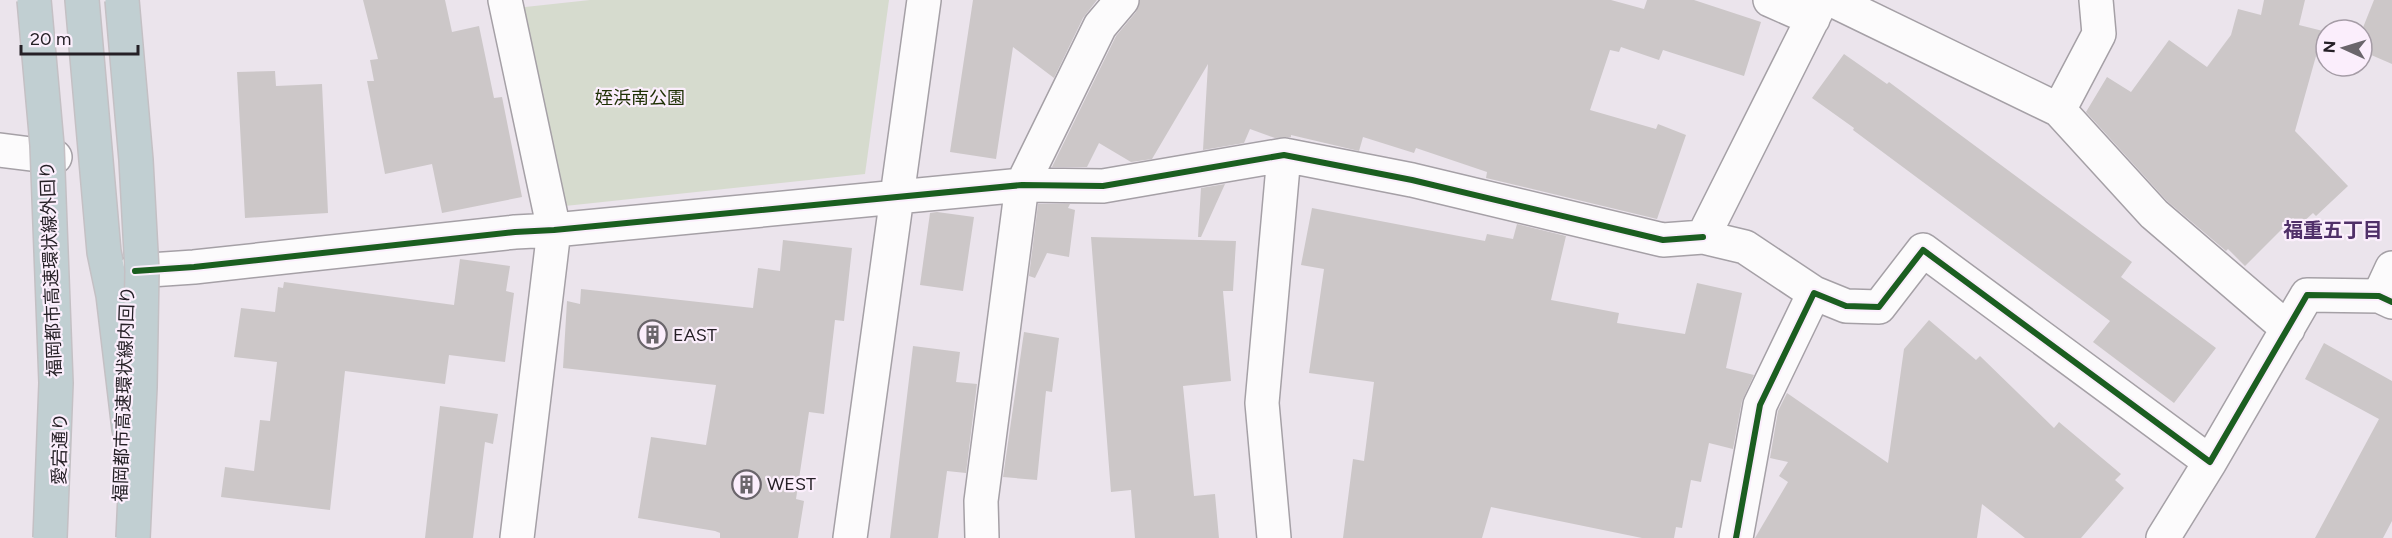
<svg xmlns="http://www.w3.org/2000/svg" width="2392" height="538" font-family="Figtree,'Noto Sans JP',sans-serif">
<rect width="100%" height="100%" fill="#ebe4ec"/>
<path fill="#d6dbce" d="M590,0H889L865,174L565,206L516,8Z"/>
<path fill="#ccc7c8" d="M363,0H445L452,32L479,26L494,98L502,97L522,197L442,213L432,164L385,174L367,81H374L370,60L378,59Z
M973,0H1097L1083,18L1054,78L1013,47L996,159L950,152Z
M1140,0H1611L1644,9L1647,0H1694L1761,22L1744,76L1663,50L1659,60L1621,47L1619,52L1610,50L1590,110L1656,129L1658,124L1686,135L1657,219L1486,178L1487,172L1416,148L1414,153L1363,137L1359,151L1291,135V137L1275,138L1250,129L1244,143L1203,150L1208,64L1152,159L1131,162L1099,143L1087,167H1052L1116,36L1136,12Z
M2264,0H2305L2299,25L2323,31L2295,131L2348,186L2316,216L2313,213L2300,225L2293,218L2245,266L2228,249L2226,251L2167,201L2086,112L2107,77L2131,92L2169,40L2207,67L2231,35L2238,9L2261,15Z
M2374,0H2392V64L2362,51V30Z
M1844,54L1887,84L1889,82L2132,262L2121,277L2216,348L2174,403L2093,342L2110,321L1853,130L1854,128L1812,98Z
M275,71L276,86L322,84L328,213L245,218L237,72Z
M1225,184L1201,237H1198L1201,188Z
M1038,204H1070L1068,208L1075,210L1069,257L1047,253L1035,278L1029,276Z
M1312,208L1485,241L1487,234L1513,239L1517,224L1566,236L1551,300L1619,313L1617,323L1685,334L1697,283L1742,293L1726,368L1754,375L1742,401L1733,449L1709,443L1701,482L1691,480L1682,528L1676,527L1674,538H1642L1491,507L1482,538H1343L1353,459L1364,461L1374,382L1309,373L1324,269L1301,265Z
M937,212L974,217L963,291L920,285L930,213Z
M1091,237L1236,241L1233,291H1223L1231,381L1183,386L1194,496L1215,494L1219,538H1135L1131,490L1111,492Z
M783,240L852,248L844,321L835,320L824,414L809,412L796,499L804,501L798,538H720V533L715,531L638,518L651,437L706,445L716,385L563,368L567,301L580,304L581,289L753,308L758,268L780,271Z
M460,259L510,266L506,291L514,293L505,362L449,355L445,384L345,371L330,510L221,497L225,467L254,471L260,420L270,421L277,362L234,357L241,308L275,312L278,287L283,288L284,282L454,305Z
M1929,320L1976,360L1980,356L2054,428L2059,422L2121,474L2115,480L2124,488L2081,538H2025L1982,504L1977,538H1755L1788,482L1779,476L1788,462L1770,458L1778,411L1787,393L1888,463L1904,349Z
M1024,332L1059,338L1052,392L1046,391L1037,480L1003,477Z
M2324,343L2392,381V521L2383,538H2315L2379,419L2305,379Z
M913,346L960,352L956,382L977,384L966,473L947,471L938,538H890Z
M440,406L498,414L493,444L485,442L473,538H425Z"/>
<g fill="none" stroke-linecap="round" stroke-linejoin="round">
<defs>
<path id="minor" d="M505,0L554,230L517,538
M1770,0L1813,19
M1832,0L2059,110L2154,214L2288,329
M2059,110L2099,34L2096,0
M0,150L55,157
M135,271L194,267L515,232L554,230L1022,185L1103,186L1284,155L1412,180L1663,240L1703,237
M1814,293L1745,247L1703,237L1822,0
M2379,296L2392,268
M850,538L924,0
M982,538L981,501L1022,185L1100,26L1122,0
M1274,538L1262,403L1284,155
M1736,538L1760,405L1814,293L1846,306L1879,307L1923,250L2210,462L2307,295L2379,296L2392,302
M2163,538L2210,462"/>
<path id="highway" d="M82,0L104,252L113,295L129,429"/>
</defs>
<use href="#minor" stroke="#a5a0a6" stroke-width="36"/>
<use href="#highway" stroke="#c4c0c4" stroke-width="36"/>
<use href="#minor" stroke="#fcfbfc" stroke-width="33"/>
<use href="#highway" stroke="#c1cfd2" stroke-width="33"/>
<defs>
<path id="highway-bridge" d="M34,0L47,145L56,383L50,538
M122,0L136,160L142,271L140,387L133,538"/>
</defs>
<use href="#highway-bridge" stroke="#c4c0c4" stroke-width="36" stroke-linecap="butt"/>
<use href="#highway-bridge" stroke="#c1cfd2" stroke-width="33"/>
<defs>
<path id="cycleway" d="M135,271L194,267L515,232L554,230L1022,185L1103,186L1284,155L1412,180L1663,240L1703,237
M1736,538L1760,405L1814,293L1846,306L1879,307L1923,250L2210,462L2307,295L2379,296L2392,302"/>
</defs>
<use href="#cycleway" stroke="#fbeefc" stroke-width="10"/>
<use href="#cycleway" stroke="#1b5e20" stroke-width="6"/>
</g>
<defs>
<symbol id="building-ring" viewBox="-11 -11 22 22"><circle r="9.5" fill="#fbeefc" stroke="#6a656b" stroke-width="1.5"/><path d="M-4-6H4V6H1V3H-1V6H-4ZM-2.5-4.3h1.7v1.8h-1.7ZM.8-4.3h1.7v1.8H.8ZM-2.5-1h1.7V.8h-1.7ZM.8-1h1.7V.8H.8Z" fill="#6a656b"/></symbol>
</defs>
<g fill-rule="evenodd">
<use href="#building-ring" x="636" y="318" width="33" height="33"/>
<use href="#building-ring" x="730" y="468" width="33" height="33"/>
</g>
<g text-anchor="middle" stroke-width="4.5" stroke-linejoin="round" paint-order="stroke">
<g font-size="18" fill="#1e3004" stroke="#fbeefc">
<text x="640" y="104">姪浜南公園</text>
</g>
<g font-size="18" fill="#252026" stroke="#fbeefc">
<text transform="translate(51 269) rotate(-92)" y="6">福岡都市高速環状線外回り</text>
<text transform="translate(124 394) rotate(-88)" y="6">福岡都市高速環状線内回り</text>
<text transform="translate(60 449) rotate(-89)" y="6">愛宕通り</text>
</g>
<g font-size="18" fill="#252026" stroke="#fbeefc" text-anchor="start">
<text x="673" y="341">EAST</text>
<text x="767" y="490">WEST</text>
</g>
<g font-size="20" font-weight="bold" fill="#503069" stroke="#fbeefc">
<text x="2333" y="237">福重五丁目</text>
</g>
</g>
<g transform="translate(2344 48) rotate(274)"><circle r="28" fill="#fbeefc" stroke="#a59ca6" stroke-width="1.5"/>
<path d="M0-4.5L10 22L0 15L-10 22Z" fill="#6a656b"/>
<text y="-9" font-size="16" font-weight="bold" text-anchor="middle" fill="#252026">N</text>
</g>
<path d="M21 45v9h117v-9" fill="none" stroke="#252026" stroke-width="3"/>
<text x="30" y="45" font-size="18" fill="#252026" stroke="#fbeefc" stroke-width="4.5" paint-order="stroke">20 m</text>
</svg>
